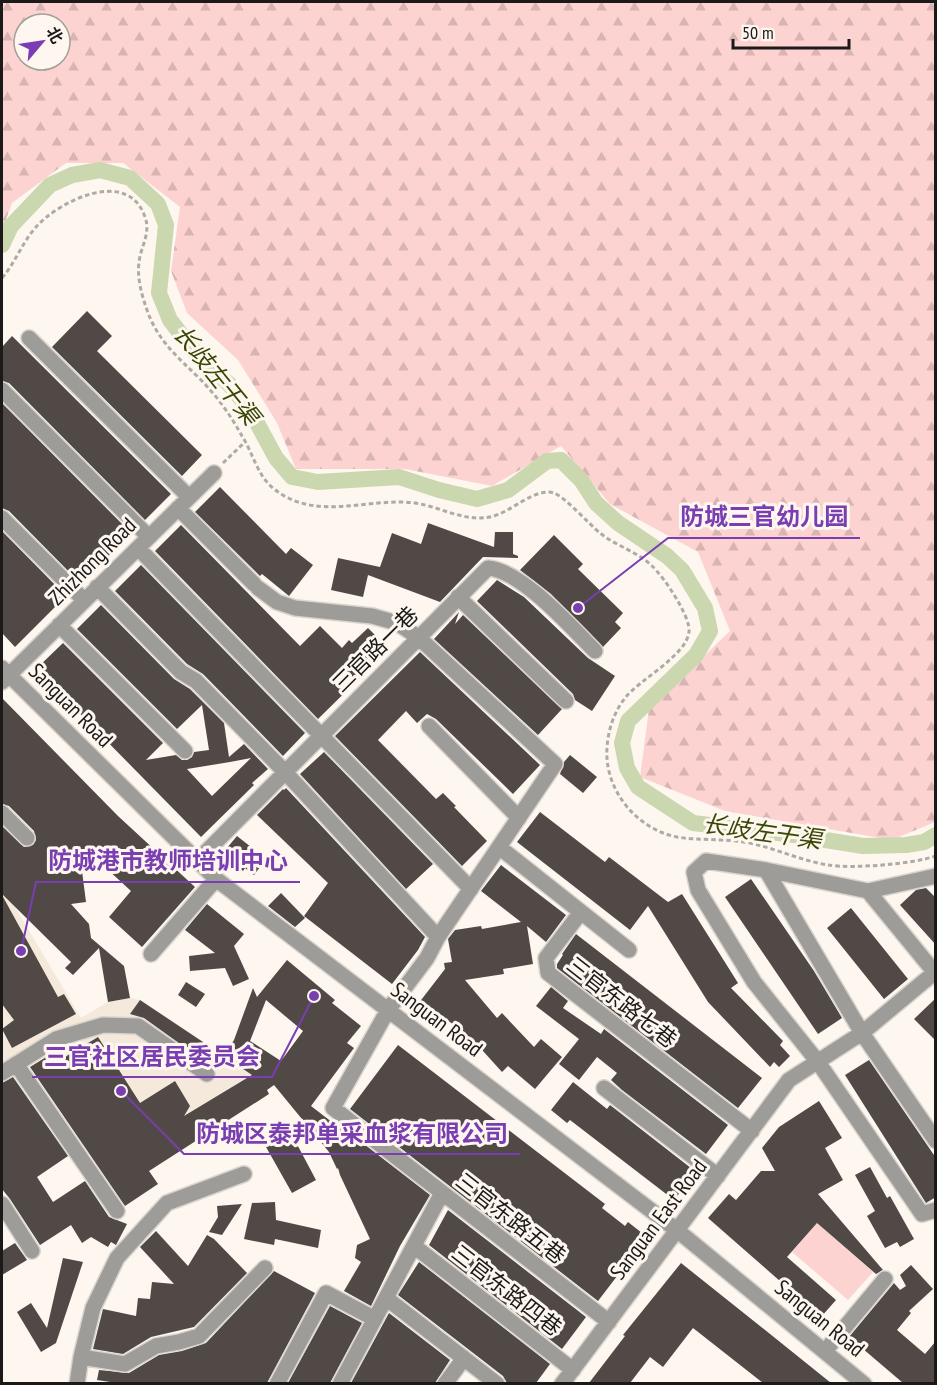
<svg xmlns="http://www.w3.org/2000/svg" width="937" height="1385" font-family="'PT Sans Narrow','Noto Sans SC',sans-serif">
<defs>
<pattern id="forest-firs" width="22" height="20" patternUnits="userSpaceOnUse" patternTransform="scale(1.5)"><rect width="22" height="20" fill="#fdd3d1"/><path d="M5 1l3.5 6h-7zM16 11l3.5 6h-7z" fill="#d8b5b3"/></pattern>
</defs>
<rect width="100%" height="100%" fill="#fdf7f0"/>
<path fill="#f5e9dc" d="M2,885L81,1018L108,1002L130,998L140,1000L223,1055L239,1033L278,1059L256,1089L262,1099L146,1173L52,1034L2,1063Z"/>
<path fill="url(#forest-firs)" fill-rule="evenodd" d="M2,2H935V822L892,840L725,811L640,777L649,709L730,631L698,552L610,504L561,446L492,486L405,469H296L277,423L238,360L187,313L171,271L180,207L123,163H66L12,203L2,230ZM24,24H60V60H24Z"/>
<path fill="#fdd3d1" d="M817,1223L873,1272L848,1300L792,1252Z"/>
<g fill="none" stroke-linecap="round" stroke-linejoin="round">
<path stroke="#cbd7ae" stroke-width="16" d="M2,245L11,226L50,185L72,175L100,170L130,178L158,204L166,225L159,293L170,320L201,360L229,384L250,410L276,458L292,477L318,482L399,477L439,490L477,499L508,490L547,461L561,460L581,480L596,503L618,523L667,556L682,570L705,608L710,631L696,655L628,721L622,743L627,768L638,787L693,823L794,835L863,846L906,845L924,842L936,835"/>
</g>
<path fill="#504946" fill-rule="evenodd" d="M87,311L112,336L97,351L202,455L182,476L52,347Z
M12,336L171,494L145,520L9,383L2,381V347Z
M2,403L131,533L81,584L9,511L2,508Z
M220,487L286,554L291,548L313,565L289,596L262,574L260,576L195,512Z
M428,523L494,547L495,532H513V554L518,556V558L483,557L440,602L368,575L363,597L331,590L338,558L380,567L392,533L421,544Z
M181,525L300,646L320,626L342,648L349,640L352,643L368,628L389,649L318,719L155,551Z
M2,531L66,596L15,647L2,633Z
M554,535L583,564L578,569L623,613L615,622L621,628L603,647L551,594L520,570Z
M141,565L305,733L283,756L203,674L187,664L115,591Z
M497,580L524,597L588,658L615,676L592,711L575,700L573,694L477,601Z
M101,605L174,679L190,689L224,723L229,757L244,744L268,769L252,783L254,785L201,837L36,669L63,643L163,743L146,760L176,755L182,760H187L192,757L194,752L209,750L202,705L177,729L77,629ZM251,758L212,796L187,769L230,762Z
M459,612L455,624L463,615L562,709L538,735L434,639Z
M420,652L540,765L513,794L436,719L427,714L417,723L406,711L378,740L436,799L443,793L456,806L454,807L487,841L462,866L335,736Z
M2,698L118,816L195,887L142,947L109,917L131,891L93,856L91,873L82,871L86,902L71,904L89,924L91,938L124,966L130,998L108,1002L99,948L73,975L65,968L71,962L2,894V826L24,847L33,845L36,840L34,831L9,806L2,804Z
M324,752L433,864L406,889L300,774Z
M570,755L597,777L583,793L560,774L564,762Z
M286,788L425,937L418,950L392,984L304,916L328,883L257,815L283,789L284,790Z
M540,812L605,862L609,857L668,902L682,894L738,983L731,988L783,1041L780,1045L790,1056L779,1067L774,1062L770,1067L708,1002L648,906L630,930L517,842Z
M237,836L266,859L254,875L245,868L243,871L221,855Z
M501,865L566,915L546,942L527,926L533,964L503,969L504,974L465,980L497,1018L502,1013L534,1047L541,1039L562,1057L535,1089L508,1066L502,1072L473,1040L441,1015L438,1020L418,1004L445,969L444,963L452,962L448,939L455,930L481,926L482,929L521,922L481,891Z
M751,879L814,971L842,1018L818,1034L725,897Z
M926,888L936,898V945L900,905L916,890Z
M281,893L305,918L295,927L268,906Z
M2,895L58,997L64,994L76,1014L12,1048L2,1029L14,1020L2,1004Z
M207,904L244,934L234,946L249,979L233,986L225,968L190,971L189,956L215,953L185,930Z
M851,908L908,979L884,999L827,928Z
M576,934L762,1078L738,1108L557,968V964L563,955L562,954Z
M287,960L335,1000L332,1003L361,1026L347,1043L354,1048L311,1106L337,1126L338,1124L430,1195L400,1246L371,1306L344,1291L361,1262L355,1258L357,1245L370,1239L340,1175L338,1168L337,1169L329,1152L274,1085L267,1090L269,1094L149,1171L158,1184L125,1206L30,1067L59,1049L65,1057L98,1037L140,1103L175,1081L190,1106L184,1116L252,1075L224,1056L234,1040L253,988L257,997ZM266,1000L303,1031L281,1061L250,1041Z
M186,982L205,994L196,1007L178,995Z
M551,987L568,1001L563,1008L601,1034L604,1029L728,1125L706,1154L622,1090L611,1080L617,1073L597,1057L579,1080L559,1064L579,1039L536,1006Z
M936,998V1041L914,1019Z
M140,1000L224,1056L215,1069L144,1018L130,1014Z
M398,1045L605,1204L602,1208L625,1226L628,1222L647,1237L598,1301L350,1109Z
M869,1060L936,1158V1197L926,1203L845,1075Z
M13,1077L68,1156L37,1177L53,1202L85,1181L109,1217L127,1224L116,1245L111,1242L108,1247L91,1237L82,1243L71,1225L40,1245L10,1199L2,1189V1083Z
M573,1082L607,1109L610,1105L696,1172L674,1200L570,1120L567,1123L551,1110Z
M819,1101L842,1138L825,1148L843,1180L818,1194L883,1270L876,1274L817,1223L787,1257L836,1300L821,1317L708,1218L729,1194L736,1200L761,1171H775L762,1148L779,1127Z
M291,1133L316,1180L292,1193L266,1147Z
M870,1167L887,1198L890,1196L914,1239L900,1247L897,1242L885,1248L867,1216L875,1211L855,1175Z
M275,1202L276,1220L321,1230L318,1248L275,1239L274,1245L244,1239L252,1203Z
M242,1204L222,1235L209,1232L218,1217L217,1206Z
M448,1210L586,1317L562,1349L429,1245Z
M156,1231L188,1266L207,1235L214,1239L247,1273L194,1327L151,1337L123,1354L93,1349L103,1309L136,1316L138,1298L150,1299L152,1282L174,1284L140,1247Z
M15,1243L27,1260L2,1275V1251Z
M63,1258L83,1262L56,1343L41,1352L17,1312L31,1303L47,1328Z
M419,1262L550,1364L536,1383H507L503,1376L398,1295Z
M681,1263L760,1326L831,1383H763L693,1328L663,1367L650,1357L630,1383H589L625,1336L623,1335Z
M911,1265L933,1289L909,1311L911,1313L897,1330L925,1354L936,1341V1383H903L849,1337L894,1283L900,1290L906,1286L900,1275Z
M274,1271L315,1293L267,1383H117L97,1380L99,1370L129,1373L159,1355L182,1351L206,1343Z
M330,1306L362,1323L330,1383H288Z
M389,1313L450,1360L435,1383H351Z"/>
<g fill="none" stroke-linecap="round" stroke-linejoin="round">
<defs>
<path id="minor" d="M29,338L189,497
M2,390L149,537
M178,508L254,584
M2,518L84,600
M138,548L471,889
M97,587L181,672L196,681L285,772L438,937
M258,588L277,602L295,608L372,616L397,623L418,637L555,764L438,937L427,958L388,1010L333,1108L609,1322
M458,597L566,701
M59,625L185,751
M2,668L216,879L678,1231L864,1384
M2,682L214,473
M429,726L519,818
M2,813L27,838
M499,847L581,912L546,958L548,973L752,1131
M197,861L488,568C522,571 570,626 595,651
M766,870L862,1033L936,1141
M868,891L936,876
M581,912L629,950
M151,954L216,879
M936,974L868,891L766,870L706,861L694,872L698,890L754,982L818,1062L922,1214L936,1210
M16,1064L117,1211
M2,1073L56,1039L103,1025L138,1026L207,1074
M604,1088L718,1176
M2,1204L32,1251
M414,1246L573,1370
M386,1298L497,1384
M825,1351L885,1279
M81,1357L93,1308L117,1258L167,1203L244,1174
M77,1384L81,1357L125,1364L156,1346L179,1342L199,1336L265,1268
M277,1384L326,1293L375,1319
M340,1384L442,1193
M445,1384L464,1358
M562,1384L789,1080L862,1033L934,973"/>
</defs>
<use href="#minor" stroke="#d9d4cd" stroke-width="18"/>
<path stroke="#afaaa5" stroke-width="3" stroke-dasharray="4.5 3" stroke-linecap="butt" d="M2,278C15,263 22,243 36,227C59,201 128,167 145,217C151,233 141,246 139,262C137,276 141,293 146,307C157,341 177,356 201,380C217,396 231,416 242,436C253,453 257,475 273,488C315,523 367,497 415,503C441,507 464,522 490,517C511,513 534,487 554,493C565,497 589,524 600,533C616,546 638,552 652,566C664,577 691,617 689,632C686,656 640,679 625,698C614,712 608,730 607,748C604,789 636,829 677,837C702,841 729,838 754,844C779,850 803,861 828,865C853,869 912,864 936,856
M223,463L246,441"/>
<use href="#minor" stroke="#9d9c98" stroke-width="15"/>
</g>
<g text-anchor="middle" stroke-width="6" stroke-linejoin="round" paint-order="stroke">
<g font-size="22" fill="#1c1a18" stroke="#fdf7f0">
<text transform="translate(92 561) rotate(-45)" y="8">Zhizhong Road</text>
<text transform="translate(375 649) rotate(-45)" y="8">三官路一巷</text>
<text transform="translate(71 705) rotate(45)" y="8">Sanguan Road</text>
<text transform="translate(622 1002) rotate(38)" y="8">三官东路七巷</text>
<text transform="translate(437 1019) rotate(37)" y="8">Sanguan Road</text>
<text transform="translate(511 1218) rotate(38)" y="8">三官东路五巷</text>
<text transform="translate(658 1219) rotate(-53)" y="8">Sanguan East Road</text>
<text transform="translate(507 1290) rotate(38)" y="8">三官东路四巷</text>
<text transform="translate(820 1318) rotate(39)" y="8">Sanguan Road</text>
</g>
<g font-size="24" font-style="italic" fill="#394703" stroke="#fdf7f0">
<text transform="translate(216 375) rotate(51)" y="8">长歧左干渠</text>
<text transform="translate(762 832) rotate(8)" y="8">长歧左干渠</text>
</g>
</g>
<path fill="none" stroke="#7a3eb3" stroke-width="2" d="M578 608L668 538H860M21 951L36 882H300M314 996L272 1077H32M121 1091L184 1154H520"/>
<g fill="#7a3eb3" stroke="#fdf7f0" stroke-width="2">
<circle cx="578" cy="608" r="6"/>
<circle cx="21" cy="951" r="6"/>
<circle cx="314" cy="996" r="6"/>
<circle cx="121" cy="1091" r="6"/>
</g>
<g font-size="24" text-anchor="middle" font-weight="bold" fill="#7a3eb3" stroke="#fdf7f0" stroke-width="6" stroke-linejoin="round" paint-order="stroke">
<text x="764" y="525">防城三官幼儿园</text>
<text x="168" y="869">防城港市教师培训中心</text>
<text x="152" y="1065">三官社区居民委员会</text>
<text x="352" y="1142">防城区泰邦单采血浆有限公司</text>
</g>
<rect width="937" height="1385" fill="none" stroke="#1c1a18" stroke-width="6"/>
<g transform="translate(42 42) rotate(61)"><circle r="28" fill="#fdf7f0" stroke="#a39f9a" stroke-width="1.5"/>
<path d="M0-4.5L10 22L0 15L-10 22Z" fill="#7a3eb3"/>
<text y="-9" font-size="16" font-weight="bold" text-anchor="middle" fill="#1c1a18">北</text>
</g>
<path d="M733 39v9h116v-9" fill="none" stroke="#1c1a18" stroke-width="3"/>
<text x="742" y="39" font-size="18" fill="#1c1a18" stroke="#fdf7f0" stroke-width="4.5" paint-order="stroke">50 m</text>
</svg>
